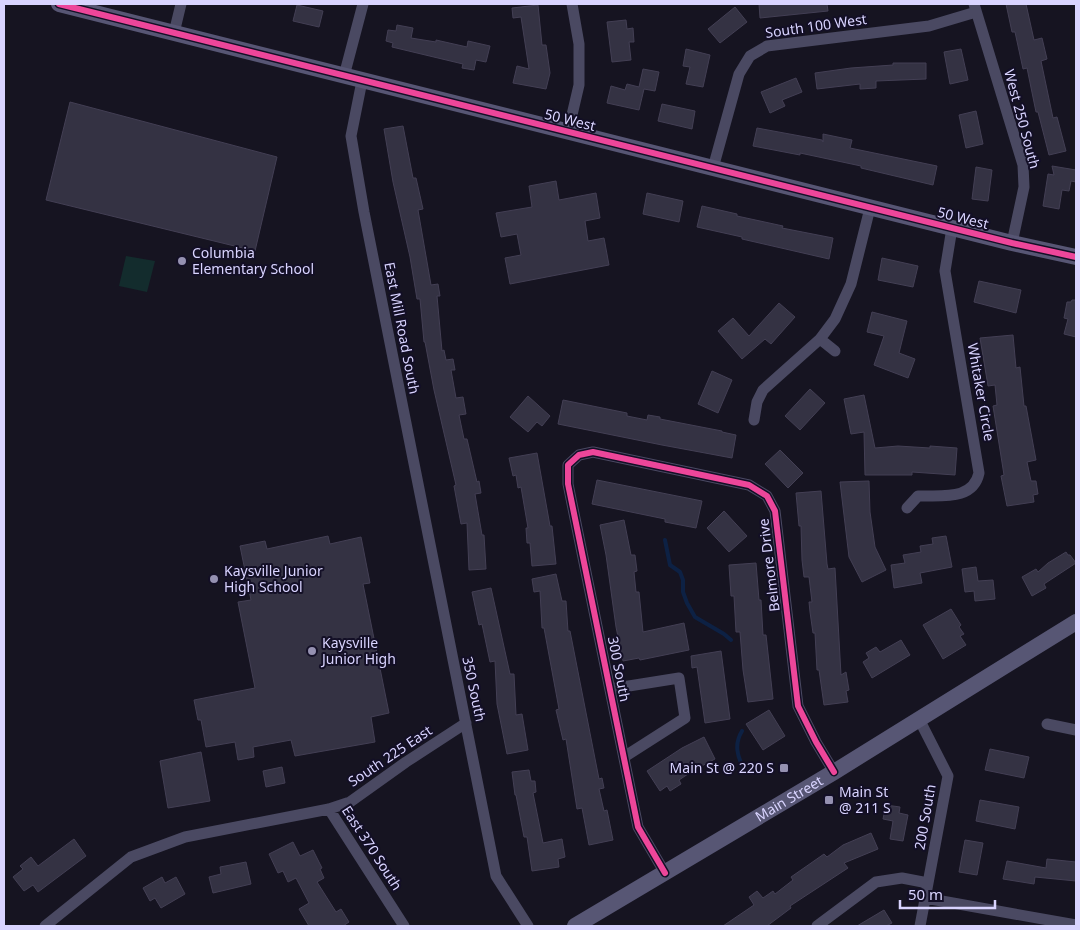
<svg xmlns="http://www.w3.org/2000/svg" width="1080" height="930" font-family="'Noto Sans',sans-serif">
<rect width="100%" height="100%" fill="#161421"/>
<path fill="#132c2d" d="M126,256L155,261L147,292L119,286Z"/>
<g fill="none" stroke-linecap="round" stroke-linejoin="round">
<path stroke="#0d2144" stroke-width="4" d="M665,540L670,565L680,572L683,580V592L687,603L695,617L724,634L731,640
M742,731C734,744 737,756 744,769"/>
</g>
<path fill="#343243" stroke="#433f54" d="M759,4H827L828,11L760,18Z
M1006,4H1026L1034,40L1042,38L1047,59L1041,61L1053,118L1057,117L1066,151L1049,155L1038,112H1036L1027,68L1023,69L1015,32H1012Z
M297,5L323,11L319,27L293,21Z
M538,5L542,45H546L550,73L546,89L513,83L517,66L529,69L521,17L513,18L512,8Z
M735,7L747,22L720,43L708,29Z
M626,20L627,29L633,28L634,42H629L631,60L612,62L607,22Z
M397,25L413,28L411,38L436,42V40L467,47L468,41L490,46L486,62L476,60L474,70L462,68L463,64L392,47L393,43L386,41L388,30L396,31Z
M686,49L710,55L703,87L686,84L690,67L683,66Z
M961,49L968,80L950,84L944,52Z
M893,63H926V79L876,81V88L860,89V84L817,89L815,73L851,68L893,65Z
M643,69L659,72L655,91L644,89L639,110L607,103L611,86L625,90L627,84L639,87Z
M796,78L802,92L782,100L785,106L770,113L761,92Z
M70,102L277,157L255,251L46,200Z
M662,104L695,111L692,129L658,121Z
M976,111L983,144L966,148L959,115Z
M403,126L413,178H416L423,209L418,210L431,285L438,284L440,296H437L442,351L444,350L446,360L453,359L455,370H451L456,398L463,397L466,414L459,415L464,439H467L477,482L479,481L481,493L475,494L482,535H484L486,569L469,570L467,523L461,524L454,486L456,485L434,390L425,342H424L420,299H417L410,257L393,182L384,129Z
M757,128L822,140L823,142V134L852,140L850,148L937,166L933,185L861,168V166L800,153V155L753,146Z
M1052,166L1076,170V182L1071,181L1069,191L1062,190L1059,209L1043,206L1048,174L1054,175Z
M976,167L992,170L988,201L972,199Z
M556,181L559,200L596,193L600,218L585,221L588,241L604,238L609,265L510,284L505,258L521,255L517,234L501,237L496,213L532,207L529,186Z
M647,193L683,201L679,222L643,214Z
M702,206L737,214V216L783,226L782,228L833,238L829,259L742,239V237L697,227Z
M882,258L918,266L913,287L878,280Z
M979,281L1021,290L1016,313L974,302Z
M1072,300H1076V337L1064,334L1068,319L1064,318L1067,302H1071Z
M779,303L795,317L771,344L765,339L742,359L718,331L733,318L749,336Z
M872,312L907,321L899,353L915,359L908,378L874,365L884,336L867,332Z
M1013,335L1016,368L1020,367L1024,406H1026L1036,460L1027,462L1031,481H1036L1038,494L1033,495L1034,502L1007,506L1001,476L1004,475L993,406L997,405L995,385L988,386L980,338Z
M712,371L732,380L718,413L698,404Z
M810,389L825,403L800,430L785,416Z
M864,395L875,448L898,446L930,448V446L957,448L955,475L912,472V475H865L864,432L851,434L844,399Z
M528,396L550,416L542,426L537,422L528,432L510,417Z
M563,400L627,413V416L647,420L648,415L660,417V419L722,431V432L736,435L732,458L662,445L558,424Z
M780,450L803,473L788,488L765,464Z
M537,453L550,526H552L556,564L532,566L530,543H527L526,528H528L521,487L518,488L516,475L513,476L509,458Z
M597,480L702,501L696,528L665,522V519L592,504Z
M869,481L870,512L875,547L886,570L862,582L849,557L840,482Z
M821,491L827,564L828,569L835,568L841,675L846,672L849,690L846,691L848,702L824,705L819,670H817L815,633H813L810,612L809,602H812L809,577H804L802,560L801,526H799L796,493Z
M724,511L747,536L729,552L707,528Z
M624,520L631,555H635L637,571L634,572L636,592H639L643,632L684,623L689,650L640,660L639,658L623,661L616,627L606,555L600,525Z
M328,536L330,544L361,537L370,583L363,584L389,713L371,717L375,742L295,756L291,740L253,747L254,757L238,760L235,742L206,747L201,720H198L194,700L255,688L238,602L251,600L240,546L265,541L267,549Z
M946,536L952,567L920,573L922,583L894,588L891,565L905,563L903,555L921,552L920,546L933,544L932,538Z
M1066,552L1068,555H1070L1076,563L1044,584L1046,588L1032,596L1022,577L1036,569L1038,572L1048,563Z
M756,563L759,600H761L763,635H766L773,699L748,702L743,670L740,632H736L734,596H731L729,565Z
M976,567L978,581L993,580L995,599L975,601L974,591L965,592L962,569Z
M556,574L562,601H566L568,631H570L599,779L602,778L604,788L599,789L604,811L607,810L613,840L589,845L582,808L577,809L566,739L563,740L556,710L559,709L544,628H542L540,591L534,592L532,579Z
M491,588L510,674H514L516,715L522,714L528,750L507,754L497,704L495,661L490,662L482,624L479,625L472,592Z
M951,609L961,625L959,627L964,634L960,636L966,645L943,659L923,625Z
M901,640L910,655L872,678L863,662L869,658L866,653L876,647L880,652Z
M721,651L730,719L705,723L697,667L692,668L691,656Z
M769,710L785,736L763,750L746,724Z
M704,737L715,759L694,770L679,780L681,784L670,791L667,786L660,791L647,771L682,748Z
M990,749L1029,757L1024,778L985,770Z
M201,752L210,801L168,808L160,761Z
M282,767L285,783L266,787L263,771Z
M529,770L531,781H535L536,792L533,793L543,843L562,839L565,857L558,859L559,867L532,871L527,837H524L516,795H515L512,772Z
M980,800L1019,807L1015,829L976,821Z
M886,805L900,807L899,813L908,815L903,841L890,839L893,821L883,819Z
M871,833L878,849L844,863L848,868L790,906L791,908L767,926H723L754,905L749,897L757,891L763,898L773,891L775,894L793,880L791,877L824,854L827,857L843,845Z
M74,839L86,856L38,892L33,885L24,891L13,877L23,869L20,866L31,857L38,866Z
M965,840L983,843L977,875L959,872Z
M293,842L300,856L313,850L322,868L320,869L324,878L317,882L336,912L341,909L349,922L343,926H309L299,909L309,903L296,878L288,882L283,871L278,873L269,854Z
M1047,859L1076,862V881L1035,877L1034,884L1003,879L1007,861L1046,868Z
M246,862L251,884L213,893L209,877L221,874L220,867Z
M162,877L165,883L176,877L185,894L161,908L155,898L150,901L143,888Z
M884,910L892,923L886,926H857Z"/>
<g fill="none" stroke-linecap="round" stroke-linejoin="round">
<path stroke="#4a4962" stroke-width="11" d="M974,4L1023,165L1024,187L1012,243
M174,33L181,4
M344,76L363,4
M362,81L351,136L364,212L496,876L528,926
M568,132L579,85V44L572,4
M713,168L739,74L750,56L767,46L929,26L976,12
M820,339L835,351
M754,420L757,402L763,390L820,339L835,319L851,284L870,208
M907,508L918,496C941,495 973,501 979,473L945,271L952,228
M610,689L679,678L685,718L624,757
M919,719L948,776L920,926
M1047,724L1076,730
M329,809L404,926
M665,873L638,827L568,484V465L579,455L593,452L749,485L767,496L775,511L798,706L816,742L834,772
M925,898L1076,925
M45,926L131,857L185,837L329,809L350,802L406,762L466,723
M817,926L876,882L902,878L928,883"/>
<g stroke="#575674" stroke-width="16">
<path d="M59,4L1012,243L1076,257"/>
<path id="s1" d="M575,926L834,772L1076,622"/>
</g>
<defs>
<path id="cycleway" d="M59,4L1012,243L1076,257
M665,873L638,827L568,484V465L579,455L593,452L749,485L767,496L775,511L798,706L816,742L834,772"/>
</defs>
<use href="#cycleway" stroke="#130f26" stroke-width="9"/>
<use href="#cycleway" stroke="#ed469a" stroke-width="6"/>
</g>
<g fill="#9591b1" stroke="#130f26" stroke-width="2">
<circle cx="182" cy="261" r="5"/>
<circle cx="214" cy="579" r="5"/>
<circle cx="312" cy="651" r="5"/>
<rect x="779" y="763" width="10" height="10" rx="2.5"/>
<rect x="824" y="795" width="10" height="10" rx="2.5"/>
</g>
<g text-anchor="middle" stroke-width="4" stroke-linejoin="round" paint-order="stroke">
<g font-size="14" fill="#d9d4ff" stroke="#130f26">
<text transform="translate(816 26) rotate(-8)" y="5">South 100 West</text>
<text transform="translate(1022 119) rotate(75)" y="5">West 250 South</text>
<text transform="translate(570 120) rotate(14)" y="5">50 West</text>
<text transform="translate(963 218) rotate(14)" y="5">50 West</text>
<text transform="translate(402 328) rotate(79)" y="5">East Mill Road South</text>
<text transform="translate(981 392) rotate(80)" y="5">Whitaker Circle</text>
<text transform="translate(769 565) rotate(-97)" y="5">Belmore Drive</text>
<text transform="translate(619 669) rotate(79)" y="5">300 South</text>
<text transform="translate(474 689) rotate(78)" y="5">350 South</text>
<text transform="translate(390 756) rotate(-34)" y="5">South 225 East</text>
<text dy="5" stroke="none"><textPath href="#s1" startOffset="249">Main Street</textPath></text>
<text transform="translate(925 817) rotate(-80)" y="5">200 South</text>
<text transform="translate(372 848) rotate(57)" y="5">East 370 South</text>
</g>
<g font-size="14" fill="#d9d4ff" stroke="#130f26" text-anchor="start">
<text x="192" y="258">Columbia<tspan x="192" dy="16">Elementary School</tspan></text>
<text x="224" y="576">Kaysville Junior<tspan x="224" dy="16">High School</tspan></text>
<text x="322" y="648">Kaysville<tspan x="322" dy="16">Junior High</tspan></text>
<text x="774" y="773" text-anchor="end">Main St @ 220 S</text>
<text x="839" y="797">Main St<tspan x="839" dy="16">@ 211 S</tspan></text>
</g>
</g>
<rect width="1080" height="930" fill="none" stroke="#d9d4ff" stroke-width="10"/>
<path d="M900 900v8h95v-8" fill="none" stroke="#d9d4ff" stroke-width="2.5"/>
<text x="908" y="900" font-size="15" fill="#d9d4ff" stroke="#130f26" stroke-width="4" paint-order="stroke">50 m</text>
</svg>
